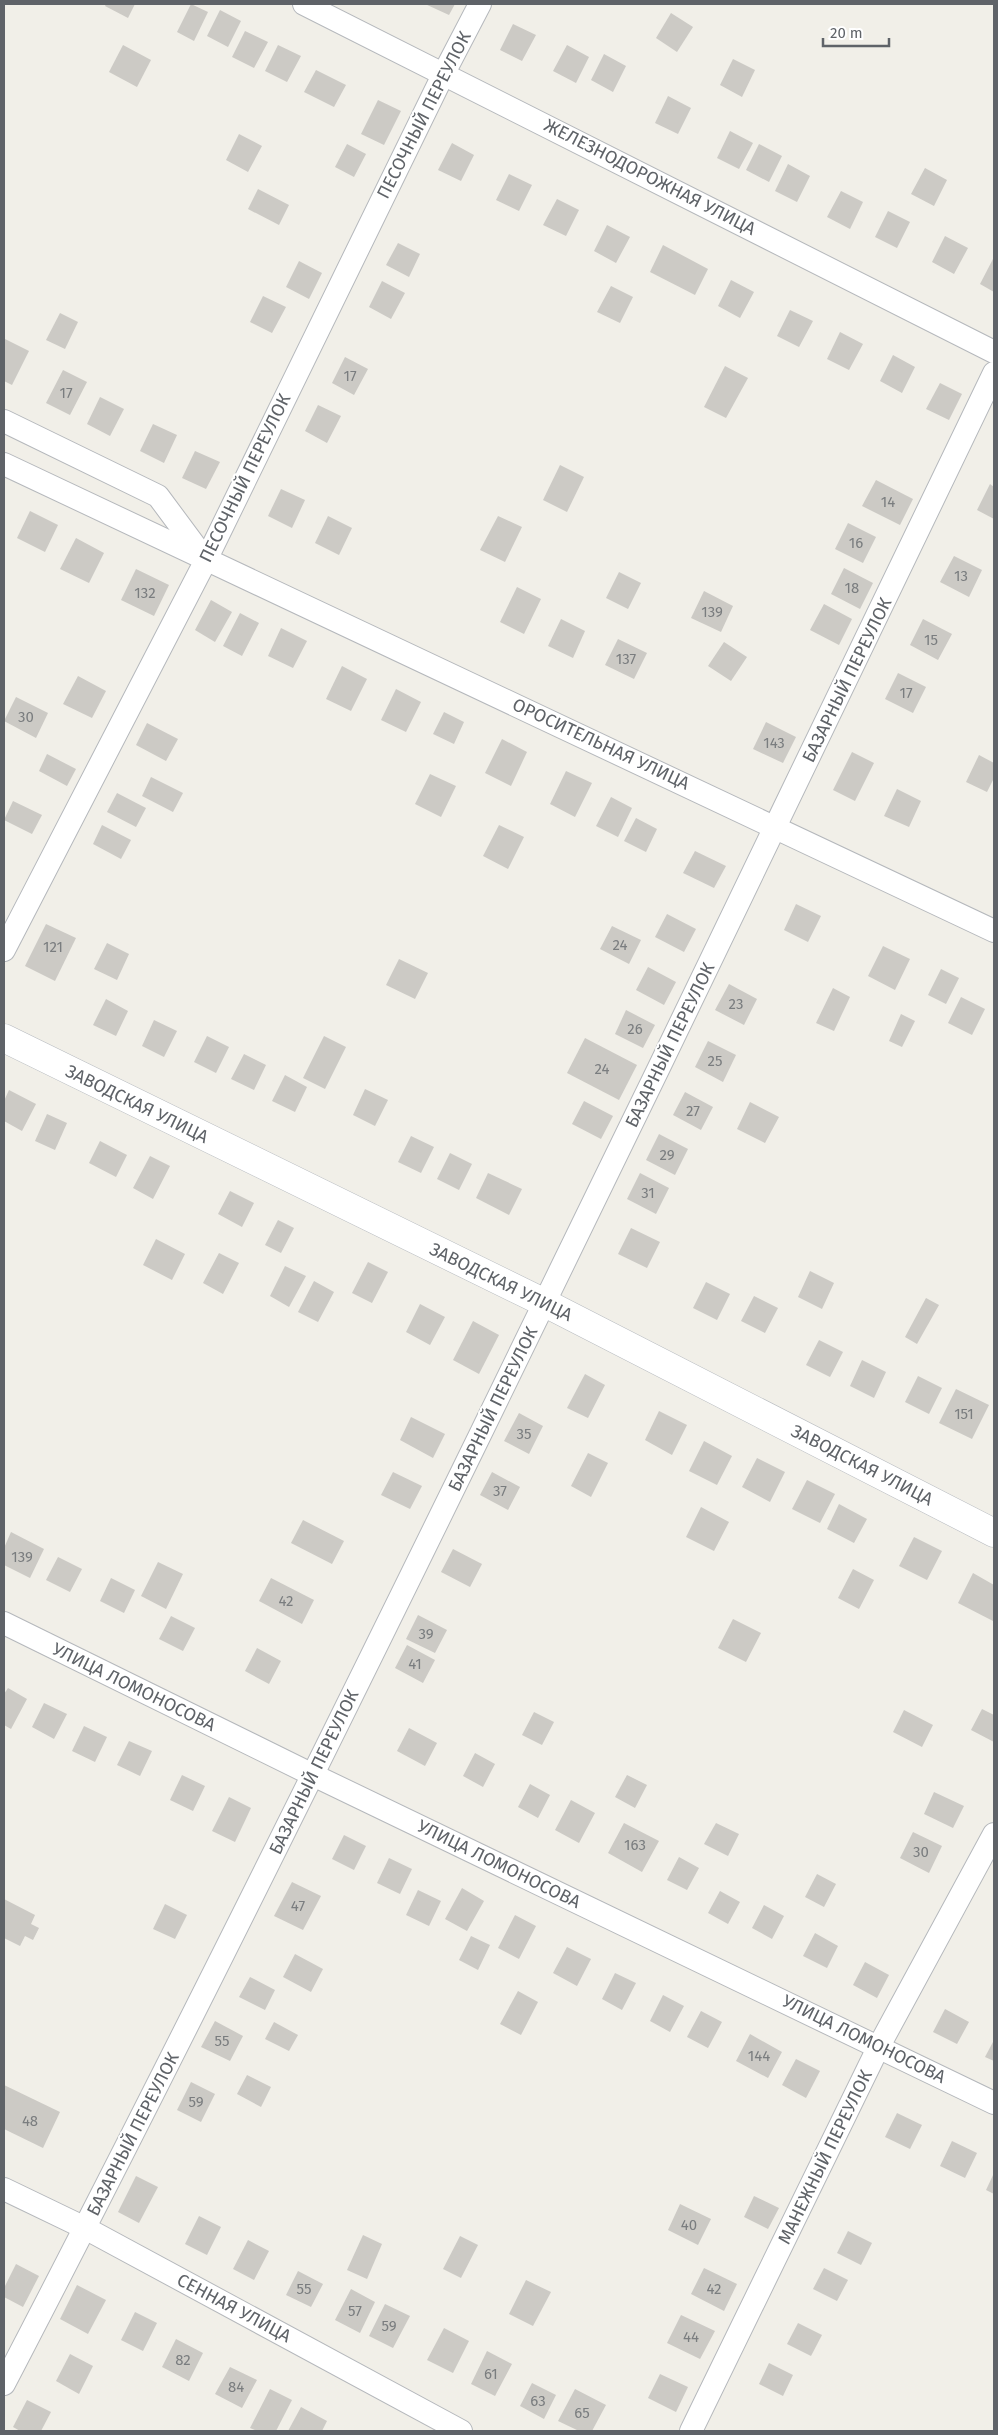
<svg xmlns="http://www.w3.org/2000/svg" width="998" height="2435" font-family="'Fira Sans',sans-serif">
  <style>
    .building { fill: #cccac5 }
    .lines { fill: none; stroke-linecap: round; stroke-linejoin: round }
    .minor-casing { stroke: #b5b8bc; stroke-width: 24 }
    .secondary-casing { stroke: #b6babf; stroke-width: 29 }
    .minor { stroke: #fff; stroke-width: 22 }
    .secondary { stroke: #fff; stroke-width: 28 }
    .labels { text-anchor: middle; stroke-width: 4; stroke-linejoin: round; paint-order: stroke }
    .number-label { font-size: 15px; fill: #7a7d7f }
    .street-label { font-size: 18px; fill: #5f6368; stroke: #fff }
  </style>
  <rect width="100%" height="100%" fill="#f1efe8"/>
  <g class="building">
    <path d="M106,4h29l-7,14 -23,-12z"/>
    <path d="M191,4l17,8 -14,29 -17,-9z"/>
    <path d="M425,4h30l-6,11z"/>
    <path d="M220,10l21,11 -13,26 -21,-11z"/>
    <path d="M671,13l22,14 -16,25 -21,-14z"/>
    <path d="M513,24l23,11 -14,26 -22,-11z"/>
    <path d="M245,31l23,11 -14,26 -22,-11z"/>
    <path d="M123,45l28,15 -14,27 -28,-15z"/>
    <path d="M278,45l23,11 -14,26 -22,-11z"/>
    <path d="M567,45l22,12 -13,26 -23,-12z"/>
    <path d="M604,54l22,12 -13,26 -22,-12z"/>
    <path d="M733,59l22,11 -13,27 -22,-12z"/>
    <path d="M316,70l30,15 -12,22 -30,-15z"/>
    <path d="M668,96l23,12 -13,26 -23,-11z"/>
    <path d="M378,100l23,11 -17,34 -23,-11z"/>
    <path d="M730,131l23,12 -14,26 -22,-11z"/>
    <path d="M239,134l23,12 -14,26 -22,-12z"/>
    <path d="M452,143l22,12 -13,26 -23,-11z"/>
    <path d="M347,144l19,10 -12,23 -19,-10z"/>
    <path d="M759,144l23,12 -13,26 -23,-12z"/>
    <path d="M788,164l22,12 -13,26 -22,-11z"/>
    <path d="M925,168l22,12 -13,26 -23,-12z"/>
    <path d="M509,174l23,11 -13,26 -23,-11z"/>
    <path d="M258,189l31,16 -10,20 -31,-16z"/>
    <path d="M841,191l22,11 -13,27 -23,-12z"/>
    <path d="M557,199l22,11 -13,26 -23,-11z"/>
    <path d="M888,211l22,11 -13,26 -22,-11z"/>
    <path d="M607,225l23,12 -14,26 -22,-12z"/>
    <path d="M945,236l23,12 -14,26 -22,-12z"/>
    <path d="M398,243l22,11 -11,23 -23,-12z"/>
    <path d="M663,245l45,24 -13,26 -45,-23z"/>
    <path d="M994,257v35l-14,-8z"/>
    <path d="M299,261l23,12 -13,26 -23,-12z"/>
    <path d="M731,280l23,12 -14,26 -22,-12z"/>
    <path d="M382,281l23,12 -14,26 -22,-12z"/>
    <path d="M611,286l22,11 -13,26 -23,-11z"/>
    <path d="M263,296l23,11 -14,26 -22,-11z"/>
    <path d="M790,310l23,11 -14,26 -22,-11z"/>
    <path d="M60,313l18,9 -13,27 -19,-9z"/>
    <path d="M840,332l23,12 -14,26 -22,-11z"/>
    <path d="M5,339l24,12 -17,34 -8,-4z"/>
    <path d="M893,355l22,12 -13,26 -22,-12z"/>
    <path d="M345,357l23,12 -14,26 -22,-12z"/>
    <path d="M725,366l23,12 -22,40 -22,-11z"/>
    <path d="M63,370l24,12 -17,33 -24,-12z"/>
    <path d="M940,383l22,11 -13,26 -23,-11z"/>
    <path d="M100,397l24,12 -14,27 -23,-12z"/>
    <path d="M318,405l23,11 -14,27 -22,-12z"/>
    <path d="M153,424l24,11 -13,28 -24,-12z"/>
    <path d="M195,451l25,11 -14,27 -24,-11z"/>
    <path d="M560,465l24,12 -17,35 -24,-12z"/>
    <path d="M876,480l37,19 -13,26 -38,-19z"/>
    <path d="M990,484l4,3v32l-17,-9z"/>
    <path d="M281,489l24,11 -13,28 -24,-12z"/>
    <path d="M30,511l28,14 -13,27 -28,-14z"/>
    <path d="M328,516l24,12 -13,27 -24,-12z"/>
    <path d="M498,516l24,11 -17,35 -25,-12z"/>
    <path d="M848,523l28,14 -13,26 -28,-14z"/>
    <path d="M76,538l28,15 -15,30 -29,-14z"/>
    <path d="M954,556l28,14 -13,27 -29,-15z"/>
    <path d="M844,568l29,15 -13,26 -29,-15z"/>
    <path d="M136,569l33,16 -15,31 -33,-16z"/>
    <path d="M619,572l22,11 -13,26 -22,-11z"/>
    <path d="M517,587l24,12 -17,35 -24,-12z"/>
    <path d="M704,591l29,15 -12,26 -30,-14z"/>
    <path d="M211,600l21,12 -17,30 -20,-12z"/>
    <path d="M824,604l28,15 -13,26 -29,-15z"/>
    <path d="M240,613l19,10 -17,33 -19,-10z"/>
    <path d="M561,619l24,12 -12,27 -25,-12z"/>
    <path d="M923,619l29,15 -14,26 -28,-15z"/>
    <path d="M281,628l26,13 -14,27 -25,-12z"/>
    <path d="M618,639l29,14 -13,26 -29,-14z"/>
    <path d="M724,642l23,15 -16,24 -23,-15z"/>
    <path d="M342,666l25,13 -16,32 -25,-12z"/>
    <path d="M898,673l28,14 -13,26 -28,-14z"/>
    <path d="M78,676l28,15 -14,27 -29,-14z"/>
    <path d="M396,689l25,13 -15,30 -25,-12z"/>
    <path d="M16,697l32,16 -12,25 -32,-17z"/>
    <path d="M444,712l20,10 -10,22 -21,-10z"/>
    <path d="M766,722l30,15 -13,26 -30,-14z"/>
    <path d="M147,723l31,16 -12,22 -30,-16z"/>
    <path d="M502,739l25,13 -16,34 -26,-13z"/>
    <path d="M852,752l22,11 -19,38 -22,-11z"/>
    <path d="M47,754l29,15 -9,17 -28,-15z"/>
    <path d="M979,755l15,8v15l-7,14 -21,-10z"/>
    <path d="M566,771l26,12 -17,34 -25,-13z"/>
    <path d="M430,774l26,12 -15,31 -26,-13z"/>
    <path d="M151,777l32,16 -10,19 -31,-16z"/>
    <path d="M897,789l24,12 -12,26 -25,-11z"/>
    <path d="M117,793l29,15 -10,19 -29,-15z"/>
    <path d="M611,797l21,11 -14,29 -22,-11z"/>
    <path d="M13,801l29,14 -10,19 -28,-14z"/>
    <path d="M636,818l21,11 -11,23 -22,-11z"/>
    <path d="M102,825l29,15 -10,19 -28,-15z"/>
    <path d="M499,825l25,12 -16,32 -25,-13z"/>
    <path d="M695,851l31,15 -12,22 -31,-15z"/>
    <path d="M796,904l25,12 -13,26 -24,-12z"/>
    <path d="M667,914l29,15 -12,23 -29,-15z"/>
    <path d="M46,924l30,14 -21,43 -30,-15z"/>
    <path d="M612,926l29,14 -12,24 -29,-15z"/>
    <path d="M107,943l22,11 -12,26 -23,-11z"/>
    <path d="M883,946l27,13 -15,31 -27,-14z"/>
    <path d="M399,959l29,14 -13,26 -29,-14z"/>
    <path d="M648,967l28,15 -12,23 -28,-15z"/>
    <path d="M941,969l18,9 -13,26 -18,-9z"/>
    <path d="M729,984l28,15 -13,26 -29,-15z"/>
    <path d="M833,988l17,9 -16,34 -18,-8z"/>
    <path d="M961,997l24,12 -13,26 -24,-12z"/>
    <path d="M106,999l22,12 -12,25 -23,-11z"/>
    <path d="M626,1010l29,15 -12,23 -28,-14z"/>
    <path d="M901,1014l14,7 -13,26 -13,-6z"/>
    <path d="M154,1020l23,11 -13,26 -22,-11z"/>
    <path d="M207,1036l22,11 -13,26 -22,-11z"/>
    <path d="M324,1036l22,11 -21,42 -22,-11z"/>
    <path d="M585,1038l52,27 -18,35 -52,-27z"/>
    <path d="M708,1041l28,14 -13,27 -28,-15z"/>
    <path d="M244,1054l22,11 -12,25 -23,-11z"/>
    <path d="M285,1075l22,12 -12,25 -23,-11z"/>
    <path d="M365,1089l23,11 -13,26 -22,-11z"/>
    <path d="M9,1090l27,14 -14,27 -18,-10v-20z"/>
    <path d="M685,1092l28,15 -12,23 -28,-15z"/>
    <path d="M584,1101l29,15 -12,23 -29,-15z"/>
    <path d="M750,1102l29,15 -14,26 -28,-14z"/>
    <path d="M47,1114l20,9 -12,27 -20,-9z"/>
    <path d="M659,1134l29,15 -13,26 -29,-15z"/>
    <path d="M411,1136l23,11 -13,26 -23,-11z"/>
    <path d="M100,1141l27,14 -11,22 -27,-14z"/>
    <path d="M450,1153l22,11 -13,26 -22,-11z"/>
    <path d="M150,1156l20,10 -17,33 -20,-11z"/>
    <path d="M488,1173l34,16 -13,26 -33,-17z"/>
    <path d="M640,1173l29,15 -13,26 -29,-15z"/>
    <path d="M230,1191l24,12 -12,24 -24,-13z"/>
    <path d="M278,1220l16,8 -13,25 -16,-8z"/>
    <path d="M631,1228l29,14 -13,26 -29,-14z"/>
    <path d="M156,1239l29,15 -13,26 -29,-15z"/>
    <path d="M219,1253l20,10 -16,31 -20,-11z"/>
    <path d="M368,1262l20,10 -16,31 -20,-10z"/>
    <path d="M285,1266l21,10 -17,31 -19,-11z"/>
    <path d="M810,1271l24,12 -12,26 -24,-12z"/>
    <path d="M314,1281l20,11 -16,30 -20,-10z"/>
    <path d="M706,1282l24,12 -13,26 -24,-12z"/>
    <path d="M754,1296l24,12 -13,25 -24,-12z"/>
    <path d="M926,1298l13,7 -22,39 -12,-7z"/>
    <path d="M420,1304l25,13 -15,28 -24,-13z"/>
    <path d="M473,1321l26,14 -20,39 -26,-14z"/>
    <path d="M819,1340l24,12 -13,25 -24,-12z"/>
    <path d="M862,1360l24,12 -12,26 -24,-12z"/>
    <path d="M585,1374l20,11 -17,33 -21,-10z"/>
    <path d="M918,1376l24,12 -13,26 -24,-12z"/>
    <path d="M956,1389l33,16 -17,34 -33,-16z"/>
    <path d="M659,1411l28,14 -15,30 -27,-15z"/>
    <path d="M519,1413l24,13 -14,28 -25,-13z"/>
    <path d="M411,1417l34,17 -12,24 -33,-18z"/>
    <path d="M704,1441l28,15 -15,29 -28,-14z"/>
    <path d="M588,1453l20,10 -17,34 -20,-11z"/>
    <path d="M757,1458l28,14 -15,30 -28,-15z"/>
    <path d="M393,1472l29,14 -12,23 -29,-14z"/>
    <path d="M492,1472l28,15 -12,23 -28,-15z"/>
    <path d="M807,1480l28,14 -15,29 -28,-14z"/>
    <path d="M839,1504l28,15 -13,24 -27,-14z"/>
    <path d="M701,1507l28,15 -15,29 -28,-14z"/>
    <path d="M303,1520l41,21 -12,23 -41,-21z"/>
    <path d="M11,1532l33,17 -14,29 -26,-13v-17z"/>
    <path d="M914,1537l28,14 -15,29 -28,-14z"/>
    <path d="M453,1549l29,15 -12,23 -29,-15z"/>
    <path d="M58,1557l24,12 -12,23 -24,-12z"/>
    <path d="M158,1562l25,12 -17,35 -25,-13z"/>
    <path d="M853,1569l21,11 -15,29 -21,-11z"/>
    <path d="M973,1573l21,12 -1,36 -35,-18z"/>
    <path d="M111,1578l24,12 -11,23 -24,-12z"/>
    <path d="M271,1578l43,22 -12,24 -43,-23z"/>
    <path d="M418,1615l29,15 -12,23 -29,-14z"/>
    <path d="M171,1616l24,12 -12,23 -24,-12z"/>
    <path d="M733,1619l28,14 -15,29 -28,-14z"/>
    <path d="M407,1645l28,15 -12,23 -28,-15z"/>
    <path d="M257,1648l24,13 -12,23 -24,-13z"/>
    <path d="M8,1688l19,11 -16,30 -7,-4v-31z"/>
    <path d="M44,1703l23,11 -13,25 -22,-12z"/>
    <path d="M982,1709l12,6v27l-23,-12z"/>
    <path d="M904,1710l29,15 -11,22 -29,-15z"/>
    <path d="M534,1712l20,10 -12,23 -20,-10z"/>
    <path d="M84,1726l23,11 -12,25 -23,-11z"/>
    <path d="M409,1728l28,15 -12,23 -28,-15z"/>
    <path d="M129,1741l23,10 -12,25 -23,-11z"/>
    <path d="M475,1753l20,11 -12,23 -20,-11z"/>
    <path d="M182,1775l23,11 -12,25 -23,-11z"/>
    <path d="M627,1775l20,10 -12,23 -20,-11z"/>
    <path d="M530,1784l20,11 -12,23 -20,-11z"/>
    <path d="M934,1792l30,14 -11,22 -29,-14z"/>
    <path d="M229,1797l22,11 -16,34 -23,-11z"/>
    <path d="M571,1800l24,13 -16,30 -24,-13z"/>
    <path d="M624,1823l35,18 -17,31 -34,-19z"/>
    <path d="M716,1823l23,11 -11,22 -24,-12z"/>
    <path d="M913,1832l29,14 -13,27 -29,-15z"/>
    <path d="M344,1835l22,11 -12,24 -22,-11z"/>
    <path d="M679,1857l20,11 -12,22 -20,-10z"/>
    <path d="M389,1858l23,11 -12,25 -23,-11z"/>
    <path d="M817,1874l19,10 -12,23 -19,-10z"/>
    <path d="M292,1882l29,14 -18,34 -29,-14z"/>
    <path d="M462,1888l22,13 -17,30 -22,-12z"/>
    <path d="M418,1890l23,11 -12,25 -23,-11z"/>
    <path d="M720,1891l20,11 -12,22 -20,-11z"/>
    <path d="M4,1899l31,16 -4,9 8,4 -6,12 -8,-4 -5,10 -16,-8z"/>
    <path d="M165,1904l22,11 -12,24 -22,-10z"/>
    <path d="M764,1905l20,11 -12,23 -20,-11z"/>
    <path d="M515,1915l21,11 -17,33 -21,-11z"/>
    <path d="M815,1933l23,13 -11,22 -24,-12z"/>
    <path d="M471,1936l19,9 -12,25 -19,-10z"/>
    <path d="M567,1947l24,12 -14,27 -24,-13z"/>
    <path d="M295,1954l28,15 -12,23 -28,-15z"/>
    <path d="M865,1962l24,13 -12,23 -24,-13z"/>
    <path d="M615,1973l21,10 -14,27 -20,-11z"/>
    <path d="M250,1977l25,13 -10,20 -26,-13z"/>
    <path d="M518,1991l20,11 -17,33 -21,-11z"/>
    <path d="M663,1995l21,11 -14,26 -20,-11z"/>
    <path d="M945,2009l24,13 -12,22 -24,-12z"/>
    <path d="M701,2011l21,11 -14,26 -21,-11z"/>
    <path d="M215,2021l28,15 -13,25 -29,-14z"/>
    <path d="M274,2022l24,13 -9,16 -24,-12z"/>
    <path d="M750,2034l32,18 -14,26 -32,-17z"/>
    <path d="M994,2040v21l-9,-4z"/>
    <path d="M796,2059l24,12 -14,27 -24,-13z"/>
    <path d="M247,2075l24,12 -10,20 -24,-13z"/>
    <path d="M191,2082l24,12 -14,28 -24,-12z"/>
    <path d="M4,2085l56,27 -17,36 -39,-19z"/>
    <path d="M897,2113l25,12 -12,24 -25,-12z"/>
    <path d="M952,2141l25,12 -12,25 -25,-12z"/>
    <path d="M994,2173v21l-8,-4z"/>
    <path d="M136,2176l22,11 -19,36 -21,-11z"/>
    <path d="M754,2196l25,12 -11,21 -24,-12z"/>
    <path d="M680,2204l31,15 -13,26 -30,-15z"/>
    <path d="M199,2216l22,11 -14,28 -22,-11z"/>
    <path d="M848,2231l24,12 -11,22 -24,-12z"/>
    <path d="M363,2235l19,9 -15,35 -20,-9z"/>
    <path d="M460,2236l18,9 -17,33 -18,-9z"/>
    <path d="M248,2240l21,11 -15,29 -21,-11z"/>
    <path d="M16,2264l23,12 -16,31 -19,-10v-9z"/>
    <path d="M704,2268l33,16 -13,27 -33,-17z"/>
    <path d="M824,2268l24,12 -11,21 -24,-12z"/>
    <path d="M298,2271l25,13 -12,23 -25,-12z"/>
    <path d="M526,2280l25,12 -18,34 -24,-12z"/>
    <path d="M77,2285l29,15 -18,34 -28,-15z"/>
    <path d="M351,2289l24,13 -15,31 -25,-13z"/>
    <path d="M385,2304l25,12 -17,32 -24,-12z"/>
    <path d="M135,2312l22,11 -14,28 -22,-11z"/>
    <path d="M681,2315l34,16 -15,28 -33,-16z"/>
    <path d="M798,2323l24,12 -11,21 -24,-12z"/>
    <path d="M444,2328l25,13 -16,32 -26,-13z"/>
    <path d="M176,2339l27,14 -14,28 -27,-14z"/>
    <path d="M487,2351l25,13 -17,32 -24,-12z"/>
    <path d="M70,2354l23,12 -14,28 -23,-13z"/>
    <path d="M769,2363l24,12 -10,21 -24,-12z"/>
    <path d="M230,2367l27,13 -15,28 -27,-14z"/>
    <path d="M660,2374l28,13 -12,25 -28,-14z"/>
    <path d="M532,2383l24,12 -12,24 -24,-13z"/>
    <path d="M270,2389l22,11 -16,31h-19l-7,-3z"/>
    <path d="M575,2389l31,16 -14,26h-13l-21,-10z"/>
    <path d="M27,2400l24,12 -10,19h-21l-7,-4z"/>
    <path d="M301,2407l26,14 -5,10h-34z"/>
  </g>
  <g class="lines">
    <defs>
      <g id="minor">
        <path d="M304,4l690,348"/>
        <path d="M4,421l154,75 46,62"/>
        <path d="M4,464l990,467"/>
        <path d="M4,950l202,-390 238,-487 36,-69"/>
        <path d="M4,1623l309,152 681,328"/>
        <path d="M4,2189l81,39 376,203"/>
        <path d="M4,2384c163,-313 320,-630 475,-947 173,-354 345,-709 515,-1064"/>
        <path d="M691,2431l188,-385 115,-212"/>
      </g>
      <path id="secondary" d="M4,1038l541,265 449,230"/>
    </defs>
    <use href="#minor" class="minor-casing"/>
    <use href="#secondary" class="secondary-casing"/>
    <use href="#minor" class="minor"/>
    <use href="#secondary" class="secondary"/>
  </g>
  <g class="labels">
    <g class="number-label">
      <text x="350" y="381">17</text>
      <text x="66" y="398">17</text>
      <text x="888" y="507">14</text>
      <text x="856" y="548">16</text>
      <text x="961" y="581">13</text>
      <text x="852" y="593">18</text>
      <text x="145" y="598">132</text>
      <text x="712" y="617">139</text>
      <text x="931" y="645">15</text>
      <text x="626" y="664">137</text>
      <text x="906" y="698">17</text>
      <text x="26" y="722">30</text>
      <text x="774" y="748">143</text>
      <text x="620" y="950">24</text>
      <text x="53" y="952">121</text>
      <text x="736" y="1009">23</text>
      <text x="635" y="1034">26</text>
      <text x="715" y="1066">25</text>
      <text x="602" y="1074">24</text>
      <text x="693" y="1116">27</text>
      <text x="667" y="1160">29</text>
      <text x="648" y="1198">31</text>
      <text x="964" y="1419">151</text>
      <text x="524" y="1439">35</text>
      <text x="500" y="1496">37</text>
      <text x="22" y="1562">139</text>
      <text x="286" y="1606">42</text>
      <text x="426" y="1639">39</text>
      <text x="415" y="1669">41</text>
      <text x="635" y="1850">163</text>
      <text x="921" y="1857">30</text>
      <text x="298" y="1911">47</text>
      <text x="222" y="2046">55</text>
      <text x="759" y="2061">144</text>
      <text x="196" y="2107">59</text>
      <text x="30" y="2126">48</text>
      <text x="689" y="2230">40</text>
      <text x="304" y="2294">55</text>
      <text x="714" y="2294">42</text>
      <text x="355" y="2316">57</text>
      <text x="389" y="2331">59</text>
      <text x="691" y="2342">44</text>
      <text x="183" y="2365">82</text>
      <text x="491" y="2379">61</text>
      <text x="236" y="2392">84</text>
      <text x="538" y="2406">63</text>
      <text x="582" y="2418">65</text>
    </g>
    <g class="street-label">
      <text transform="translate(424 115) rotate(-63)" y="6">ПЕСОЧНЫЙ ПЕРЕУЛОК</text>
      <text transform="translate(650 177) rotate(27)" y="6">ЖЕЛЕЗНОДОРОЖНАЯ УЛИЦА</text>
      <text transform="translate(245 478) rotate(-64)" y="6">ПЕСОЧНЫЙ ПЕРЕУЛОК</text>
      <text transform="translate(847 680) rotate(-64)" y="6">БАЗАРНЫЙ ПЕРЕУЛОК</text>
      <text transform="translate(601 744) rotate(25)" y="6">ОРОСИТЕЛЬНАЯ УЛИЦА</text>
      <text transform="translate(670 1045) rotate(-64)" y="6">БАЗАРНЫЙ ПЕРЕУЛОК</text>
      <text transform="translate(137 1104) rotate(26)" y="6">ЗАВОДСКАЯ УЛИЦА</text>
      <text transform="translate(501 1282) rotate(26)" y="6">ЗАВОДСКАЯ УЛИЦА</text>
      <text transform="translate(493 1409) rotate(-64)" y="6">БАЗАРНЫЙ ПЕРЕУЛОК</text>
      <text transform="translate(862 1465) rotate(27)" y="6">ЗАВОДСКАЯ УЛИЦА</text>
      <text transform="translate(134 1687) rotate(26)" y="6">УЛИЦА ЛОМОНОСОВА</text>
      <text transform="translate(314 1772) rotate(-64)" y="6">БАЗАРНЫЙ ПЕРЕУЛОК</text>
      <text transform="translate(499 1864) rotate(26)" y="6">УЛИЦА ЛОМОНОСОВА</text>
      <text transform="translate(864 2039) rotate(26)" y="6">УЛИЦА ЛОМОНОСОВА</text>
      <text transform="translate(133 2134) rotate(-63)" y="6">БАЗАРНЫЙ ПЕРЕУЛОК</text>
      <text transform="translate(825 2157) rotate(-64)" y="6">МАНЕЖНЫЙ ПЕРЕУЛОК</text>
      <text transform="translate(234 2308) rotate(28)" y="6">СЕННАЯ УЛИЦА</text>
    </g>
  </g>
  <rect width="998" height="2435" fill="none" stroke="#5f6368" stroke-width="10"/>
  <path d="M823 38v8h66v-8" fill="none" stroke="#5f6368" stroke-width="2.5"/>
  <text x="830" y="38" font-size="15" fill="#5f6368" stroke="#ffffff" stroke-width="4" paint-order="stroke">20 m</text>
</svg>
